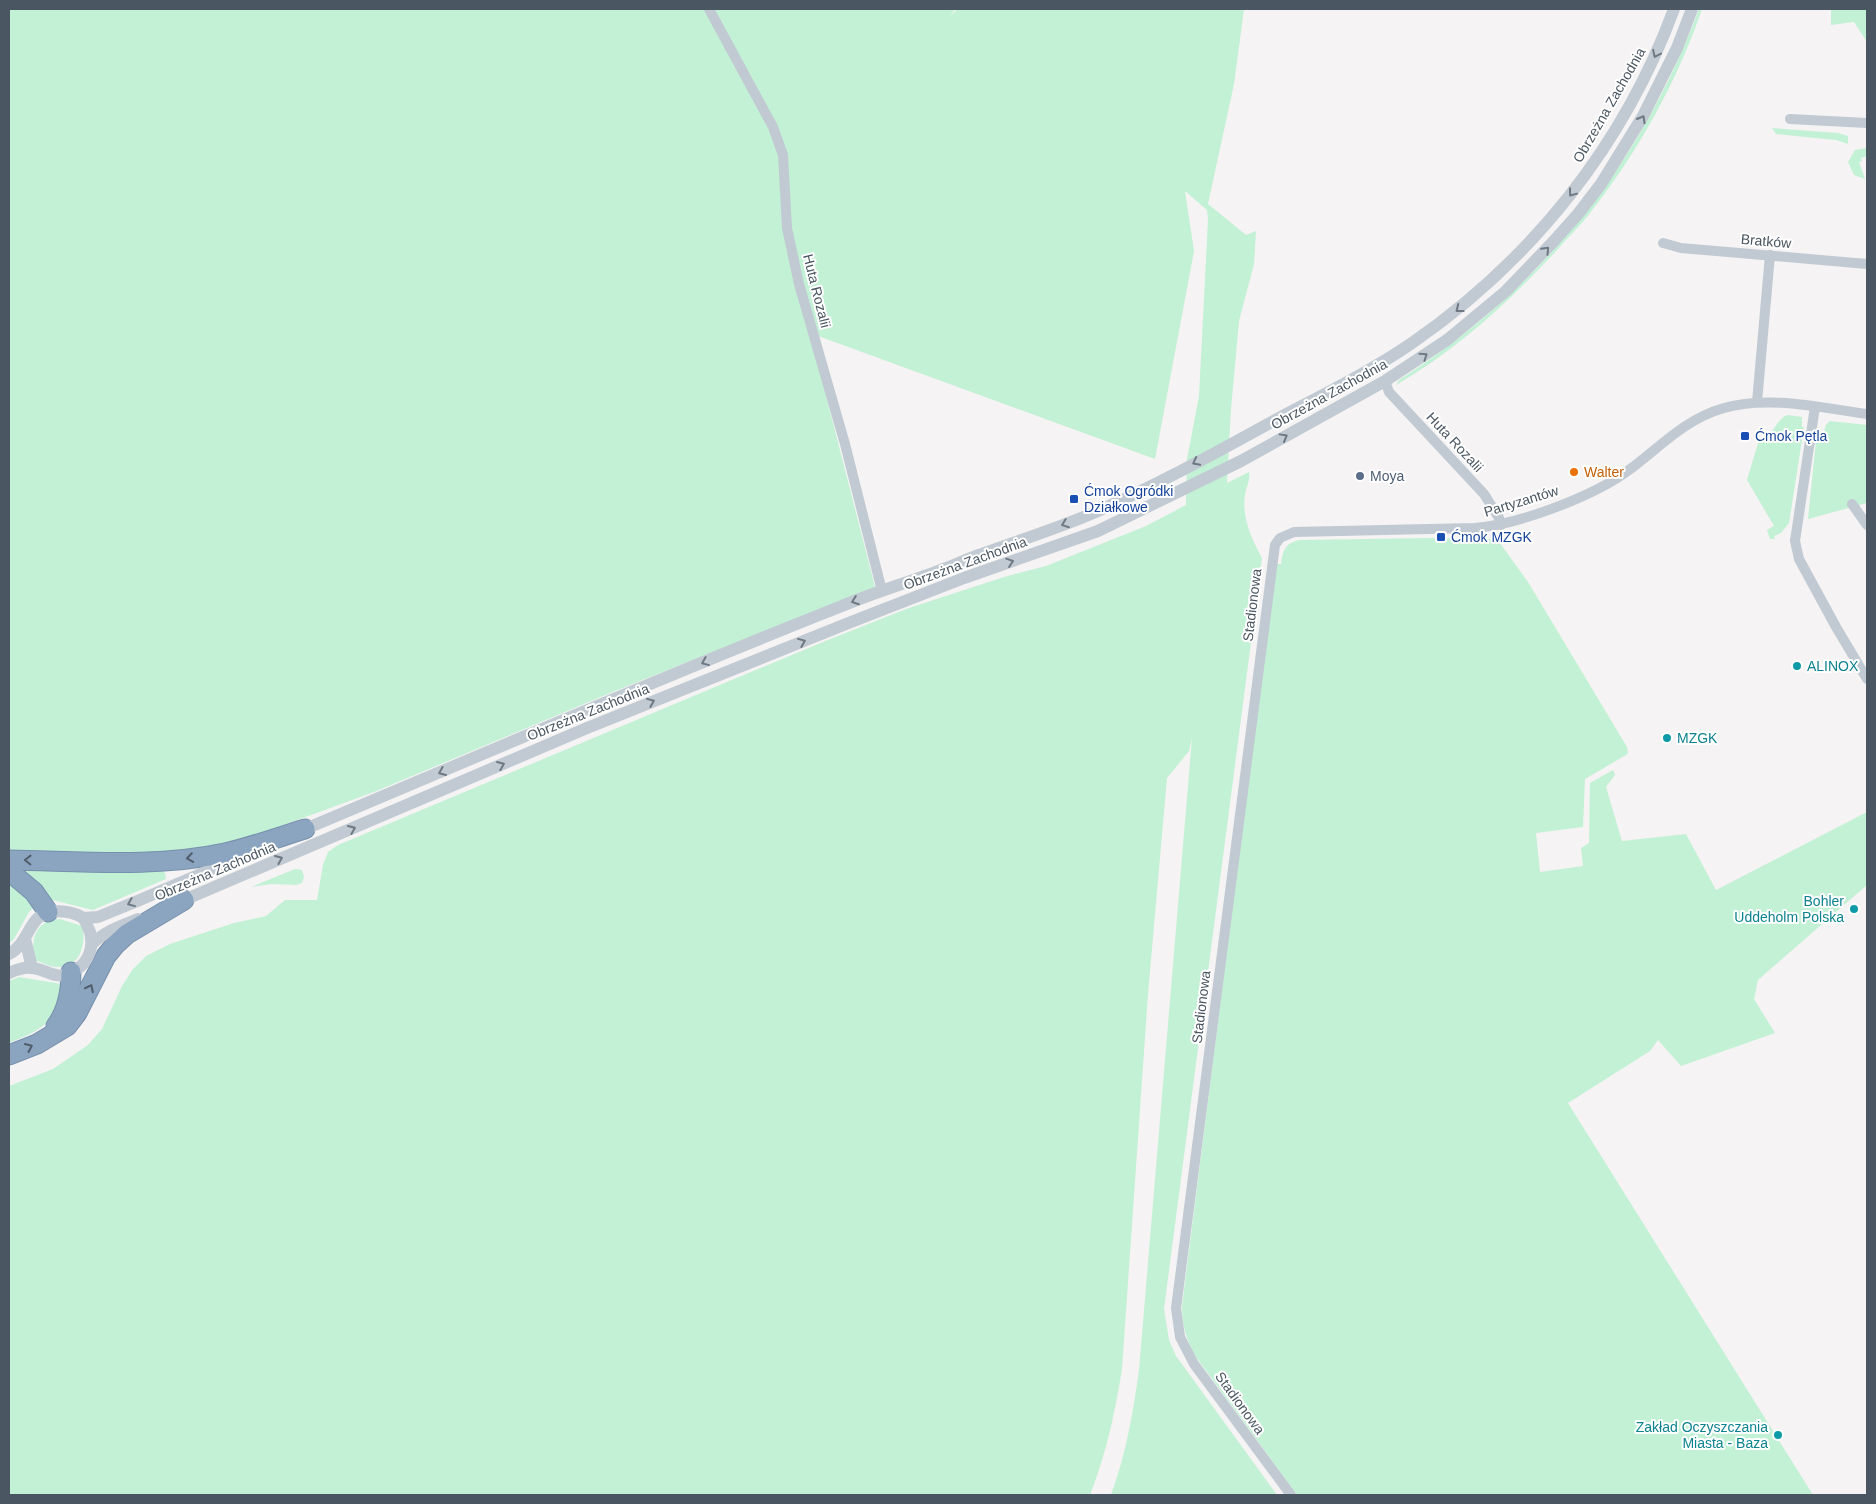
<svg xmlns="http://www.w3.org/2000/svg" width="1876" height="1504" font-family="Helvetica,sans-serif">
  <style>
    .green { fill: #c3f1d5 }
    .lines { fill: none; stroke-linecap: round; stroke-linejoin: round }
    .motorway-casing { stroke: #7690ad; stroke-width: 21 }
    .minor { stroke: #c1cad2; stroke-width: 10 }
    .tertiary { stroke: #c1cad2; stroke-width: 12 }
    .motorway { stroke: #8ba5c1; stroke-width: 19 }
    .oneway { stroke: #6e7983 }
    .oneway2 { stroke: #505e6b }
    .transit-dot { fill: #1a4fb4; stroke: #fff; stroke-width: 2 }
    .food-dot { fill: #e8710a; stroke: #fff; stroke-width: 2 }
    .service-dot { fill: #5c6f8a; stroke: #fff; stroke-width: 2 }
    .culture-dot { fill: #0f9aa8; stroke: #fff; stroke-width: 2 }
    .labels { text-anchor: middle; stroke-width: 4; stroke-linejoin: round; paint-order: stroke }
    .street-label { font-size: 14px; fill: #4a5661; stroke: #fff }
    .transit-label { font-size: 14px; fill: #164399; stroke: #fff; text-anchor: start }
    .food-label { font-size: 14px; fill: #c56008; stroke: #fff; text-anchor: start }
    .service-label { font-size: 14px; fill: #4e5e75; stroke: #fff; text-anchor: start }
    .culture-label { font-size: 14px; fill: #0d838f; stroke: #fff; text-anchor: start }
  </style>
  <rect width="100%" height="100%" fill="#f5f3f3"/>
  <g class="green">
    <path d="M9,9h946l-5,8 7,-8h287l-10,75 -26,120 38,31 10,-4 -2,33 -15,57 -8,88 -4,74 22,-11c1,8 -1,11 -3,18 -6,24 5,48 16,68l-98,751 5,31 7,16 101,139h-166c15,-41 22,-82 28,-125l53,-632 -3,13 -22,27 -19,216 -26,375c-7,44 -16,85 -32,126h-1081v-409l44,-17 35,-24 14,-16 20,-43 11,-17 13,-13 24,-12 64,-21 32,-7 19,-16h32l6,-35 5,-13 10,-7 480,-201 88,-35 98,-32 42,-11 100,-40 40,-21 1,-46 12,-63 9,-176 -1,-10 -22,-19 9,60 -39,208 -345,-126 65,254 -260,104 -241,101 -115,42 -74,19 -176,1z"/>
    <path d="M1699,9h3c-25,73 -64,143 -112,204 -10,13 -22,24 -33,37 -48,52 -99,99 -161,135l3,-5c140,-89 242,-215 300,-371z"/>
    <path d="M1831,9h36v33l-13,-20 -23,3z"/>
    <path d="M1772,128l66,5 10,3v8l-12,-4 -60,-6z"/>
    <path d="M1867,148v8l-6,2 1,3 -3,1 6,17 -11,-4 -6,-13 7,-12z"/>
    <path d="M1787,415l15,2v10h2l-15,96 -8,10 -7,3 1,3h-5l-3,-9 7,-4 -27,-46 11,-37c16,-5 15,-21 29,-28z"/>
    <path d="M1830,421l37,4v78l-59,16 9,-88h7l2,-6z"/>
    <path d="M1429,538l68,1 31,43 99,165 1,6 -2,2 -41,24 -2,48 -47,6 4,39 43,-6 -2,-18 8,-5 1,-60 23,-13 2,5 -9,12 16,54 64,-7 30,56 151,-78v73l-109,95 -4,19 21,34 -94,33 -23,-26 -8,11 -82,52 245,392h-516l-101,-138c-10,-18 -14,-31 -14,-51l94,-742h5c2,-14 4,-21 19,-24z"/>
    <path d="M9,862l151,7 5,4 1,6 -73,31 -41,-10z"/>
    <path d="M295,869l7,1 2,7 -2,6 -6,2 -24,-1 -21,3z"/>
    <path d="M9,879l27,26 -7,7 -15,27 -5,4z"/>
    <path d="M60,919l22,7c5,17 -2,43 -25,41 -8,0 -15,-5 -23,-7 -3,-21 1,-40 26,-41z"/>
    <path d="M19,977l43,7c-6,40 -19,45 -53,59v-62z"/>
  </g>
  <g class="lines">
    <defs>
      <g id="motorway">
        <path d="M9,860c71,1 146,8 216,-7 27,-6 54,-16 80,-24"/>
        <path d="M9,871l25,21 14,20"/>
        <path d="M56,1026c12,-16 15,-34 15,-54"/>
        <path d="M9,1055l28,-11 30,-18 10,-13 29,-57 9,-11 12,-11 57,-34"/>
      </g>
    </defs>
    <use href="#motorway" class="motorway-casing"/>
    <g class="minor">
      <path d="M709,9l64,118 10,28 4,73 12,56 46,160 37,147"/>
      <path d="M1790,119l77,4"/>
      <path d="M1663,243l18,5 186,16"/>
      <path d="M1385,381l4,11 95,102 15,24 2,7"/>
      <path d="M1757,402l13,-147"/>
      <path d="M1815,407l-20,134 4,18 37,68 31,52"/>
      <path d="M1852,504l15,21"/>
      <path d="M1291,1495l-97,-131 -14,-27 -4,-29 99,-763 5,-7 14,-6 180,-4c44,-3 120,-32 155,-58 31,-23 56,-51 95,-62 46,-13 97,0 143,6"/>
    </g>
    <g class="tertiary">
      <path d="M298,832c181,-76 361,-154 544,-226 33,-14 68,-24 101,-37 13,-4 25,-11 39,-15 36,-13 73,-25 109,-40 60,-26 119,-58 177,-90 48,-26 99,-50 144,-81 120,-83 212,-198 262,-334"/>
      <path d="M177,903l410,-175 264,-106 113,-44 134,-47 143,-70 144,-80 62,-41 59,-49 47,-49 25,-28 23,-30 42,-68 34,-68 15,-39"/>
      <path d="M83,918l15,-1 37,-15 108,-46"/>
      <path d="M25,939l7,29"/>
      <path d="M92,944c13,-13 29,-18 46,-25"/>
      <path d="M9,954c21,-11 19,-38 41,-42 9,-2 25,0 33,6 3,3 5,10 7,14 4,15 -1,31 -16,39 -20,11 -25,-2 -43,-3 -8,-1 -15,2 -22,5"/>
    </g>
    <use href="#motorway" class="motorway"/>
  </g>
  <defs><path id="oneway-chevron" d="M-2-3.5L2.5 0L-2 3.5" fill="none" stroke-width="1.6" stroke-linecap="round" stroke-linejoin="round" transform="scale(1.25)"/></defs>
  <g class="oneway">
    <use href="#oneway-chevron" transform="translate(1656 54) rotate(115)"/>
    <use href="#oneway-chevron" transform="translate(1642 119) rotate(-60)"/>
    <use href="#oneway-chevron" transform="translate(1572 193) rotate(127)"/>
    <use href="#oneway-chevron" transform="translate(1546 250) rotate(-47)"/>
    <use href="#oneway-chevron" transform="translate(1459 309) rotate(142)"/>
    <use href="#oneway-chevron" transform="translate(1424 356) rotate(-35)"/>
    <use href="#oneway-chevron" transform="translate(1284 437) rotate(-29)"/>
    <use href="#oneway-chevron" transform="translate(1196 462) rotate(153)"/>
    <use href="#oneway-chevron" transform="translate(1065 524) rotate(159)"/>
    <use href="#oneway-chevron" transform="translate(1010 562) rotate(-19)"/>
    <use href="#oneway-chevron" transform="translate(855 601) rotate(160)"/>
    <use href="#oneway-chevron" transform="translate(802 642) rotate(-22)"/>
    <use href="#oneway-chevron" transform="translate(705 662) rotate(158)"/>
    <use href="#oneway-chevron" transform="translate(651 702) rotate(-22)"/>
    <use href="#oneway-chevron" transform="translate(501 765) rotate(-23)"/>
    <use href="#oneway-chevron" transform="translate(442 772) rotate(157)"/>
    <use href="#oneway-chevron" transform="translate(352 829) rotate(-23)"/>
    <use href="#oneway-chevron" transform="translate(279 859) rotate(-23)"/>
    <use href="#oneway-chevron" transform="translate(131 903) rotate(158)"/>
  </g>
  <g class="oneway2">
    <use href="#oneway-chevron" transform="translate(190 858) rotate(172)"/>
    <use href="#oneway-chevron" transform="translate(28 860) rotate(-179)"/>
    <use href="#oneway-chevron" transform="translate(90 988) rotate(-63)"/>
    <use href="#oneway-chevron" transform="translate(29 1047) rotate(-24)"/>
  </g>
  <g class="transit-dot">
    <rect x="1740" y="431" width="10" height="10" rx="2.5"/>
    <rect x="1069" y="494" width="10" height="10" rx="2.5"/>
    <rect x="1436" y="532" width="10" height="10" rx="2.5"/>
  </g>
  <circle class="food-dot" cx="1574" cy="472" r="5"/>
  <circle class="service-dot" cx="1360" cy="476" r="5"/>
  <g class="culture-dot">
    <circle cx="1797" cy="666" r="5"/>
    <circle cx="1667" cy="738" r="5"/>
    <circle cx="1854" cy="909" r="5"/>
    <circle cx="1778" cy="1435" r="5"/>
  </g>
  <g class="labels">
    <g class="street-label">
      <text transform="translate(1609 105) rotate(-60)" y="5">Obrzeżna Zachodnia</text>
      <text transform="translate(1766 241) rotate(5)" y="5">Bratków</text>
      <text transform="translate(817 291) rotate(76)" y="5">Huta Rozalii</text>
      <text transform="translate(1329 394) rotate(-29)" y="5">Obrzeżna Zachodnia</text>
      <text transform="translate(1455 442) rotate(47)" y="5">Huta Rozalii</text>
      <text transform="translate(1521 501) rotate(-17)" y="5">Partyzantów</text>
      <text transform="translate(965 563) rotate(-20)" y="5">Obrzeżna Zachodnia</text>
      <text transform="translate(1252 605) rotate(-83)" y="5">Stadionowa</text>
      <text transform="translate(588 712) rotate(-22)" y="5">Obrzeżna Zachodnia</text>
      <text transform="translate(215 871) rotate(-23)" y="5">Obrzeżna Zachodnia</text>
      <text transform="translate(1201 1007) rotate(-83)" y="5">Stadionowa</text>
      <text transform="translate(1240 1403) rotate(54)" y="5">Stadionowa</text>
    </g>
    <g class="transit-label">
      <text x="1755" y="441">Ćmok Pętla</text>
      <text x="1084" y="496">Ćmok Ogródki<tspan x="1084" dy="16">Działkowe</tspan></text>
      <text x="1451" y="542">Ćmok MZGK</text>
    </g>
    <g class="food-label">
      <text x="1584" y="477">Walter</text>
    </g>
    <g class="service-label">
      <text x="1370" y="481">Moya</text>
    </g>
    <g class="culture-label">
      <text x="1807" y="671">ALINOX</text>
      <text x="1677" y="743">MZGK</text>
      <text x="1844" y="906" text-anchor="end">Bohler<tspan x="1844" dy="16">Uddeholm Polska</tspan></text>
      <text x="1768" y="1432" text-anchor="end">Zakład Oczyszczania<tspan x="1768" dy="16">Miasta - Baza</tspan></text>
    </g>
  </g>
  <rect width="1876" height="1504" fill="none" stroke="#4a5661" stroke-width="20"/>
</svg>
